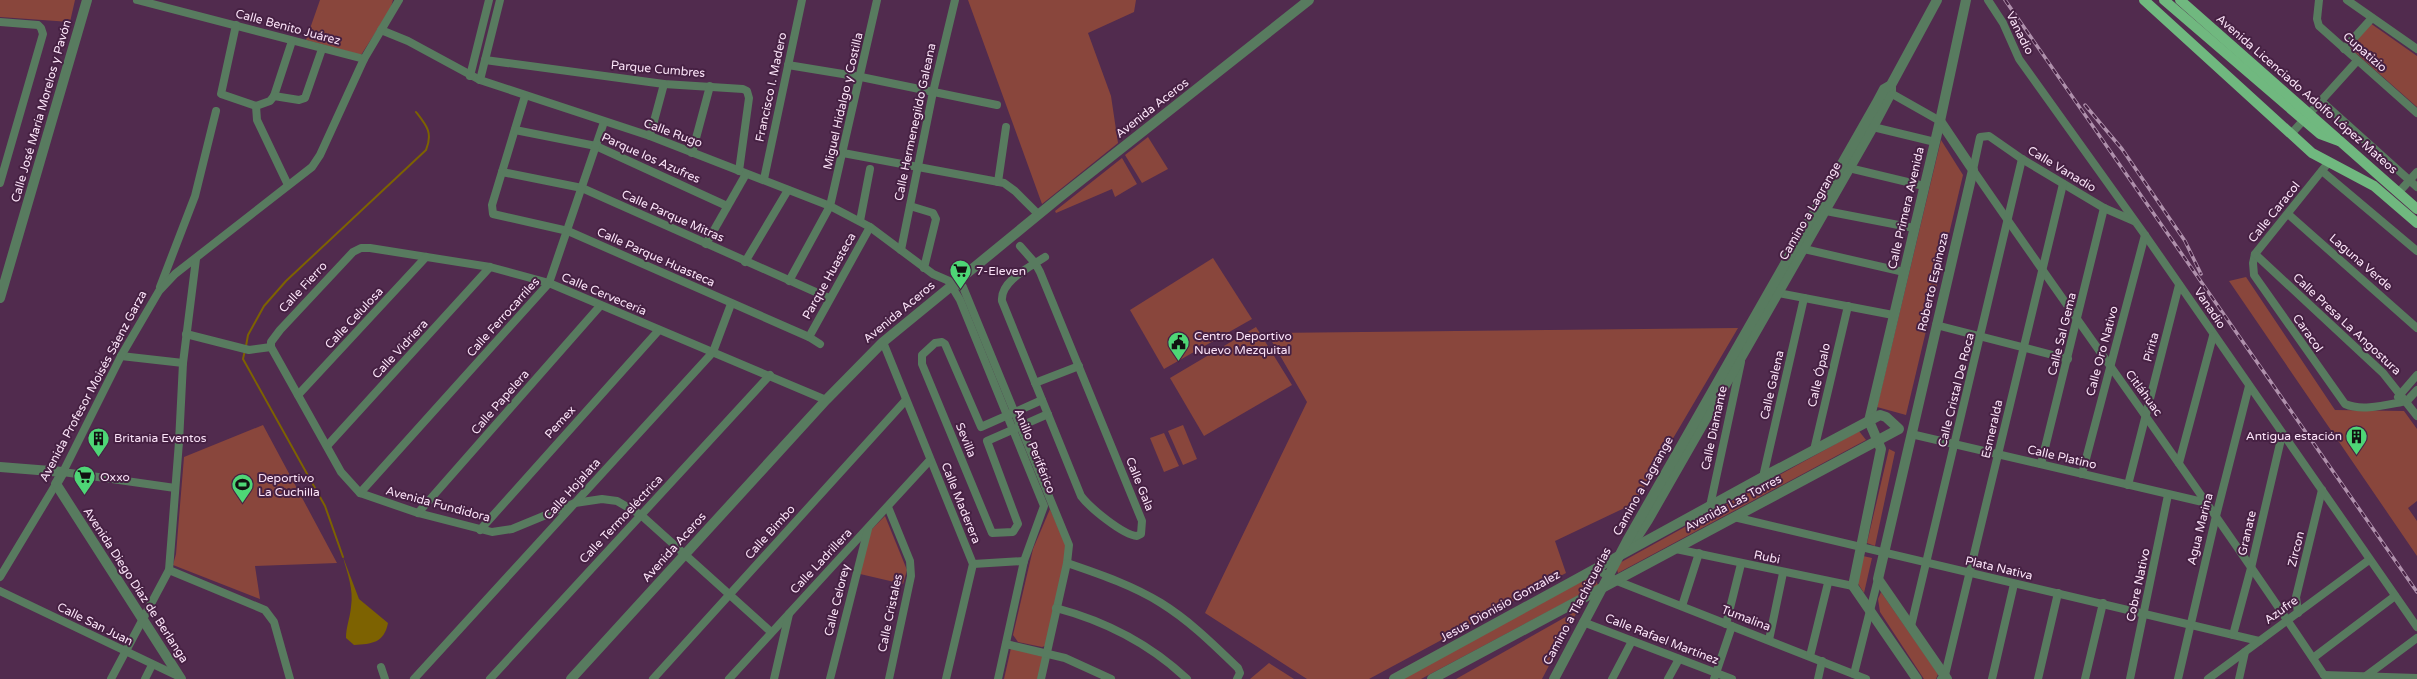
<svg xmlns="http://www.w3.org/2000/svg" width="2417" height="679" font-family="'Varela Round',sans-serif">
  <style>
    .green { fill: #89463c }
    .water { fill: #7d6201 }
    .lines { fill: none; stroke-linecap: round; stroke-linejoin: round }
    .stream { stroke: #7d6201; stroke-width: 2 }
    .minor { stroke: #587b5f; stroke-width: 8 }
    .tertiary { stroke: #587b5f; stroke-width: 10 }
    .primary { stroke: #70b87f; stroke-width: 10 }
    .rail-casing { stroke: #af90ac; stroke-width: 3.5 }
    .rail { stroke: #462143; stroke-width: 2; stroke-dasharray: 6; stroke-linecap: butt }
    .labels { text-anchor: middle; stroke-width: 4; stroke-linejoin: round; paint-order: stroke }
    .street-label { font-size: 12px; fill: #fbe3f8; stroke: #462143 }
    .poi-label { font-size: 12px; fill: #fbe3f8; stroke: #462143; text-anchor: start }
  </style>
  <rect width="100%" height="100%" fill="#512b4e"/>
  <g class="green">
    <path d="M0,0h75l-5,22 -70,-5z"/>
    <path d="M320,0h73l-3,10 -29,45 -55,-15z"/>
    <path d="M968,0h168l-2,12 -46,21 23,63 7,47 -76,61z"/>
    <path d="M2370,23l47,33v51l-68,-60z"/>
    <path d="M1148,137l20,32 -26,14 -17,-28z"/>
    <path d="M1941,140l22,35 -57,240 -29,-8z"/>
    <path d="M1122,158l15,26 -22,13 -3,-8 -56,24 -1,-2z"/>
    <path d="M1213,258l39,61 -88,50 -34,-59z"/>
    <path d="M2246,277l89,133 69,1 13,18v72l-9,7 9,13v35l-188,-275z"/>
    <path d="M1256,327l36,58 -88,51 -34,-58z"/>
    <path d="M1738,328l-103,175 -80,38 11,32 -197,106h-62l-102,-66 102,-211 -40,-69z"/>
    <path d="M263,425l74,138 -82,3 5,33 -87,-34 3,-11 8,-97z"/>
    <path d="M1183,425l14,34 -14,6 -15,-34z"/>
    <path d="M1859,431l7,9 -248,133 -2,-8z"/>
    <path d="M1164,433l15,33 -15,6 -14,-34z"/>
    <path d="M1889,449l6,3 -20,94 -8,-3z"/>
    <path d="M1050,509l18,41 -23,96 -3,1 -24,-5 -5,-7 20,-86z"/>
    <path d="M885,516l22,54 -4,14 -43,-10 10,-43z"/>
    <path d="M1863,556l9,2 -8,35 -7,-11z"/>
    <path d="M1593,574l5,11 -177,94h-21z"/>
    <path d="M1881,592l57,82 -2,5h-12l-44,-67 -2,-13z"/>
    <path d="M1578,610l-36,69h-86z"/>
    <path d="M1011,648l33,8 -5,23h-35z"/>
    <path d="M1269,663l25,16h-44z"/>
  </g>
  <path class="water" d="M343,557l16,42 29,24c-4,20 -16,21 -34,22l-8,-7c0,-11 4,-20 5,-31 3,-18 -4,-34 -8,-50z"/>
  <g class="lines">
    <g class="stream">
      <path d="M246,346l2,-11 16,-29 22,-25 140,-131c7,-17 1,-24 -10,-38"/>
      <path d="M245,350l-2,9 82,147 18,51"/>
    </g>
    <g class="minor">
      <path d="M137,0l227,59"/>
      <path d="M1988,0l15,23 16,36 126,176 272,392"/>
      <path d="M2319,0l-2,19 2,7 98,87"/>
      <path d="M2347,0l70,49"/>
      <path d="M0,22l38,3 3,3 2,6 -43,149"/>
      <path d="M236,25l-15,69 35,12 14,-5 4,-5 18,-55"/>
      <path d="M381,30l27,11 72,39 170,56 180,70 40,21 63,47 30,13 106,258 -2,18 -26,116"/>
      <path d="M2344,49l28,-31"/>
      <path d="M485,60l179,24 79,5 4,2 2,7 -10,73"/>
      <path d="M788,65l73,12 136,28"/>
      <path d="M470,76l19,-76"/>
      <path d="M480,80l20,-80"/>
      <path d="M1887,91l53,30"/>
      <path d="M274,96l25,4 6,-2 17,-49"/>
      <path d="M525,96l-33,109 1,9 75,17 241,106 11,7"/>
      <path d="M2320,100l97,87"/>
      <path d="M256,106l1,14 31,65"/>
      <path d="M1873,127l62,15"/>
      <path d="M515,130l81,16 131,60"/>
      <path d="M2291,134l66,-73"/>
      <path d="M650,136l14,-52"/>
      <path d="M692,153l18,-67"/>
      <path d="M843,153l161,30 11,8 23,23"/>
      <path d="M2328,163l-73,91 -2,9 1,12 91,129c18,8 44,0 62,-3l10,-11"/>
      <path d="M1849,168l75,18"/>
      <path d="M2322,171l95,80"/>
      <path d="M502,172l80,16 247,110"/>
      <path d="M764,179l38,-179"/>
      <path d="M998,182l8,-55"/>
      <path d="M2399,192l18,-20"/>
      <path d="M910,206l23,7 3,6 -12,49"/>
      <path d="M1822,208l4,3 88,17"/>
      <path d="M2288,214l129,114"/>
      <path d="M860,221l10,-52"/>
      <path d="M2134,221l-30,-13 -82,-49 -33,-23 -9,1 -7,33c116,169 238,334 351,505"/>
      <path d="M706,244l40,-70"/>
      <path d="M1020,246l15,17 5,9 102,249 -1,13 -4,2c-14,-1 -47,-28 -56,-40l-79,-195c-2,-20 28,-34 43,-44"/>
      <path d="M1804,249l100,23"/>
      <path d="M901,250l32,-158 22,-92"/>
      <path d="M2255,254l128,119 34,43"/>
      <path d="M745,262l43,-72"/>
      <path d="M789,281l41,-75 47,-206"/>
      <path d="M949,282l11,18 84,206 -20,55 -26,118"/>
      <path d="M160,287l35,-91 21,-85"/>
      <path d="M1778,293l115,22"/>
      <path d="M1936,325l132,34"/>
      <path d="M186,334l63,16 22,-3"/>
      <path d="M809,337l61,-110"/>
      <path d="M883,342l90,222 -27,115"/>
      <path d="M271,347l70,125 19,21 58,20 74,19 20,-3 63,-26 27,-4 15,2 24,14 130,117"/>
      <path d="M271,347v-5l9,-12 73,-78 8,-4h9l120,19 59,16 277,117"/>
      <path d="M121,356l62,7"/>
      <path d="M1035,383l44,-17"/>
      <path d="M298,395l128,-138"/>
      <path d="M2398,397l19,-22"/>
      <path d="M1042,400l-61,27 -36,-83 -3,-2 -7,1 -13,12v9l70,169 21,-1 5,-8 -31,-83 61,-27"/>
      <path d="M1911,434l296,69"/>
      <path d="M327,446l163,-179"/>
      <path d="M1814,450l34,-144"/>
      <path d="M2179,463l34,-127"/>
      <path d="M2041,464l63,-256"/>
      <path d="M2082,474l63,-239"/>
      <path d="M1763,477l41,-179"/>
      <path d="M2128,485l51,-200"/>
      <path d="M175,488l-112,-16 58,-116 38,-65 16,-17 137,-107 8,-12 44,-96 35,-59"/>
      <path d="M360,493l189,-210 55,-161"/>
      <path d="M1710,506l31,-144"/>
      <path d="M888,507l22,54 1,15 -22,103"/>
      <path d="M418,513l182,-207"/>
      <path d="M1734,517l525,124"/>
      <path d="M480,530l179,-200"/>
      <path d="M1676,549l177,37"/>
      <path d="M1067,563c32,11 65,22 94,40 29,18 52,41 77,65l2,5 -3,6"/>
      <path d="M973,564l51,-3"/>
      <path d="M1596,569l21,12 249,98"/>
      <path d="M169,570l96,40 9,12 16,57"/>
      <path d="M0,577l56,-93"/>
      <path d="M0,591l180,86"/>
      <path d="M1682,606l17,-53"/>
      <path d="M1056,608c49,13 94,36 131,71"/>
      <path d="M2298,613l-2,-16 26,-107"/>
      <path d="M1583,622l149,57"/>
      <path d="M1726,624l15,-60"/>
      <path d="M1911,626l111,-467"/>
      <path d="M2233,635l18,-67 31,-133"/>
      <path d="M1769,640l14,-67"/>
      <path d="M1006,644l59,14 46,21"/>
      <path d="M1810,656l18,-73"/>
      <path d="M2313,658l82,-62"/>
      <path d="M381,667l4,12"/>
      <path d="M1854,674l24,-95"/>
      <path d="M2324,675l93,3"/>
      <path d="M2366,676l51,-38"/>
      <path d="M111,679l58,-109 10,-128 4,-79 13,-104"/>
      <path d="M145,679l7,-14"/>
      <path d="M414,679l299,-327 18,-48"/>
      <path d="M490,679l280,-304"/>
      <path d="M653,679l252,-278"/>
      <path d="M729,679l201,-219"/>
      <path d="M774,679l15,-65"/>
      <path d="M830,679l38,-150"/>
      <path d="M1612,679l20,-38"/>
      <path d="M1668,679l11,-20"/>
      <path d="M1714,679l18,-53"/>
      <path d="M1818,679l4,-18"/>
      <path d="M1941,679l4,-4 118,-491"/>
      <path d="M1992,679l22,-95"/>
      <path d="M2038,679l20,-86"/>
      <path d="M2085,679l18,-76"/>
      <path d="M2130,679l38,-184"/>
      <path d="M2178,679l38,-163 33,-130"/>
      <path d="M2208,679l161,-119"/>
      <path d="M2239,679l6,-27"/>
    </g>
    <g class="tertiary">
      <path d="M1940,121l33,49 -95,409 69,100"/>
      <path d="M0,298l87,-298"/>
      <path d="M1869,421l71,-300 26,-121"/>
      <path d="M1869,421l12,28 -28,137 64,93"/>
      <path d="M0,467l63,5 -7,12 125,195"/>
      <path d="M1627,544l10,-7 11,-17 225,-393 18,-34v-8"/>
      <path d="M571,679l255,-279 57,-58 177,-145 249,-197"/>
      <path d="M1394,679l369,-202 117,-62 6,2 13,12 -467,250"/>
      <path d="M1554,679l73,-138 249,-437 8,-15 7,-4 46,-85"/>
    </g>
    <g class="primary">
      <path d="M2144,0l168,153 62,33 43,37"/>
      <path d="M2164,0l156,134 19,7"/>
      <path d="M2180,0l237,209"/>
    </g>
    <defs>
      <g id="rail">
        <path d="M2005,0l412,592"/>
        <path d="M2085,105l37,44 63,92 16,33"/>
      </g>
    </defs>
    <use href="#rail" class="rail-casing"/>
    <use href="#rail" class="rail"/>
  </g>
  <defs>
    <symbol id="supermarket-pin" viewBox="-11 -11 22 30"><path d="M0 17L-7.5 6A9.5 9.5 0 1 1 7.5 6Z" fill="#4ed676" stroke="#462143"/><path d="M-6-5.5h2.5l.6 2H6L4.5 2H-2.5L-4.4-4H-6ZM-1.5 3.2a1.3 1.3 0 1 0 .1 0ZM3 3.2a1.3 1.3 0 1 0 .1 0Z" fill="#111"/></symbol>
    <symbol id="civic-pin" viewBox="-11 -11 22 30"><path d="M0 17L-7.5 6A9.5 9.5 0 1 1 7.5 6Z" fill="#4ed676" stroke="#462143"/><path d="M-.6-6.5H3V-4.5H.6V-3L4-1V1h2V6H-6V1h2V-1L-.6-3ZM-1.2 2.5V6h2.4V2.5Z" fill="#111"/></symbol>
    <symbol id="building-pin" viewBox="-11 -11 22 30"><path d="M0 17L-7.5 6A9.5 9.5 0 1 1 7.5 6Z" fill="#4ed676" stroke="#462143"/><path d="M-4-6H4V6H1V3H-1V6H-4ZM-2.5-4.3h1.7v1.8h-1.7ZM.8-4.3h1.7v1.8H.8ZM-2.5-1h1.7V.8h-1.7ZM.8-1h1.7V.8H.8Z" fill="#111"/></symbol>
    <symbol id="stadium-pin" viewBox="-11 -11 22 30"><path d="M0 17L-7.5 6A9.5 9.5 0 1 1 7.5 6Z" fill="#4ed676" stroke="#462143"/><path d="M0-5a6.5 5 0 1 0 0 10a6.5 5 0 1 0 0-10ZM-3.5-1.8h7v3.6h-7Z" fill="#111"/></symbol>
  </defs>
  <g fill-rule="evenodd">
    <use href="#supermarket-pin" x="948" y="258" width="25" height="34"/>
    <use href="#civic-pin" x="1166" y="330" width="25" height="34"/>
    <use href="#building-pin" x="2344" y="424" width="25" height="34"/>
    <use href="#building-pin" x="86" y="426" width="25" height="34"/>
    <use href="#supermarket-pin" x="72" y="464" width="25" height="34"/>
    <use href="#stadium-pin" x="230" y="472" width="25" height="34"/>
  </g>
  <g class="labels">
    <g class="street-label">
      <text transform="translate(288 27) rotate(15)" y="4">Calle Benito Juárez</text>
      <text transform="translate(2020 33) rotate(63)" y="4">Vanadio</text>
      <text transform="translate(2365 52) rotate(41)" y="4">Cupatizio</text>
      <text transform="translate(658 69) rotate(5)" y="4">Parque Cumbres</text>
      <text transform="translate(771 87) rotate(-78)" y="4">Francisco I. Madero</text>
      <text transform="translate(2307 94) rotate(41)" y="4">Avenida Licenciado Adolfo López Mateos</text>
      <text transform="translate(843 101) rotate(-77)" y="4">Miguel Hidalgo y Costilla</text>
      <text transform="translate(1152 108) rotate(-38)" y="4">Avenida Aceros</text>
      <text transform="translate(41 111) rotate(-74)" y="4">Calle José María Morelos y Pavón</text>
      <text transform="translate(915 122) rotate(-78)" y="4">Calle Hermenegildo Galeana</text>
      <text transform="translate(673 133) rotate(20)" y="4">Calle Rugo</text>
      <text transform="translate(651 158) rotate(24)" y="4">Parque los Azufres</text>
      <text transform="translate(2062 169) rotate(31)" y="4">Calle Vanadio</text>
      <text transform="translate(1906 208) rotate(-77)" y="4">Calle Primera Avenida</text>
      <text transform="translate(1810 211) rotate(-60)" y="4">Camino a Lagrange</text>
      <text transform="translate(2274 212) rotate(-51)" y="4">Calle Caracol</text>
      <text transform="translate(673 216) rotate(24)" y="4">Calle Parque Mitras</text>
      <text transform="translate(656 257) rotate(24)" y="4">Calle Parque Huasteca</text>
      <text transform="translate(2361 262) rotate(41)" y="4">Laguna Verde</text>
      <text transform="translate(829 276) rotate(-61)" y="4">Parque Huasteca</text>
      <text transform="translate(1933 282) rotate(-77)" y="4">Roberto Espinoza</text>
      <text transform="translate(303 287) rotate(-47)" y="4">Calle Fierro</text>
      <text transform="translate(604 294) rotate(23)" y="4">Calle Cervecería</text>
      <text transform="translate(2210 308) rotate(56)" y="4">Vanadio</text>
      <text transform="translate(899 312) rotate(-40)" y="4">Avenida Aceros</text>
      <text transform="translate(503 317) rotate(-48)" y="4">Calle Ferrocarriles</text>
      <text transform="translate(354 318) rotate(-47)" y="4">Calle Celulosa</text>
      <text transform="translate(2347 324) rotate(43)" y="4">Calle Presa La Angostura</text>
      <text transform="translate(2308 333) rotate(55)" y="4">Caracol</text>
      <text transform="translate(2062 334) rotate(-76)" y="4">Calle Sal Gema</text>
      <text transform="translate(2151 347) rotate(-75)" y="4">Pirita</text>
      <text transform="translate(400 349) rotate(-47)" y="4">Calle Vidriera</text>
      <text transform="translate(2102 351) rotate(-75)" y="4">Calle Oro Nativo</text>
      <text transform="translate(1819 375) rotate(-77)" y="4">Calle Ópalo</text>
      <text transform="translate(1772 385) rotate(-77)" y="4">Calle Galena</text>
      <text transform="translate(93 386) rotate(-62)" y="4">Avenida Profesor Moisés Sáenz Garza</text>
      <text transform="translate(1956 390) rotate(-76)" y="4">Calle Cristal De Roca</text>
      <text transform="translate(2144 393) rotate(54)" y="4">Citláhuac</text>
      <text transform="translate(500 402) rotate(-49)" y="4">Calle Papelera</text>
      <text transform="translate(560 422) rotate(-48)" y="4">Pemex</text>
      <text transform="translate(1714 428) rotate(-78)" y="4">Calle Diamante</text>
      <text transform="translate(1992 429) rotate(-77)" y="4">Esmeralda</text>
      <text transform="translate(966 440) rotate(68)" y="4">Sevilla</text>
      <text transform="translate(1035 451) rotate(68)" y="4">Anillo Periférico</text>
      <text transform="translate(2062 457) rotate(13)" y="4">Calle Platino</text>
      <text transform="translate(1140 484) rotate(68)" y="4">Calle Gala</text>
      <text transform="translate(1643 486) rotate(-61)" y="4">Camino a Lagrange</text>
      <text transform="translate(572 489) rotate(-48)" y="4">Calle Hojalata</text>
      <text transform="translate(961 503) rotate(68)" y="4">Calle Maderera</text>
      <text transform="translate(1733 503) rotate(-28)" y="4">Avenida Las Torres</text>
      <text transform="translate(438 504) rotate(15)" y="4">Avenida Fundidora</text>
      <text transform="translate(621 519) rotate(-47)" y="4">Calle Termoeléctrica</text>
      <text transform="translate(2200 529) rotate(-76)" y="4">Agua Marina</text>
      <text transform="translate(770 532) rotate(-48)" y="4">Calle Bimbo</text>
      <text transform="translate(2247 533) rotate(-77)" y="4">Granate</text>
      <text transform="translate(674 547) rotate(-48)" y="4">Avenida Aceros</text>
      <text transform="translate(2296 549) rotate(-76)" y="4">Zircon</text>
      <text transform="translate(1767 557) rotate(12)" y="4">Rubi</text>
      <text transform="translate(821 561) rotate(-47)" y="4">Calle Ladrillera</text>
      <text transform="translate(1999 568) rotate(13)" y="4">Plata Nativa</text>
      <text transform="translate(136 585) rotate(57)" y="4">Avenida Diego Díaz de Berlanga</text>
      <text transform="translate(2138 585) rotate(-78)" y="4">Cobre Nativo</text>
      <text transform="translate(837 600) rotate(-76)" y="4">Calle Celorey</text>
      <text transform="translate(1500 606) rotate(-29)" y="4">Jesus Dionisio Gonzalez</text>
      <text transform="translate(1577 606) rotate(-62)" y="4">Camino a Tlachicuerías</text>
      <text transform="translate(2281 610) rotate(-36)" y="4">Azufre</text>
      <text transform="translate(890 613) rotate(-78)" y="4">Calle Cristales</text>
      <text transform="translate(1746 618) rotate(21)" y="4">Tumalina</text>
      <text transform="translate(95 624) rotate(26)" y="4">Calle San Juan</text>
      <text transform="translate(1662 639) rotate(21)" y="4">Calle Rafael Martínez</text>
    </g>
    <g class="poi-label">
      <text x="976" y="275">7-Eleven</text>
      <text x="1194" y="340">Centro Deportivo<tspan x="1194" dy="14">Nuevo Mezquital</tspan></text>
      <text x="2342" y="440" text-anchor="end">Antigua estación</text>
      <text x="114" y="442">Britania Eventos</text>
      <text x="100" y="481">Oxxo</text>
      <text x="258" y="482">Deportivo<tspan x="258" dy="14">La Cuchilla</tspan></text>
    </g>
  </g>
</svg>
